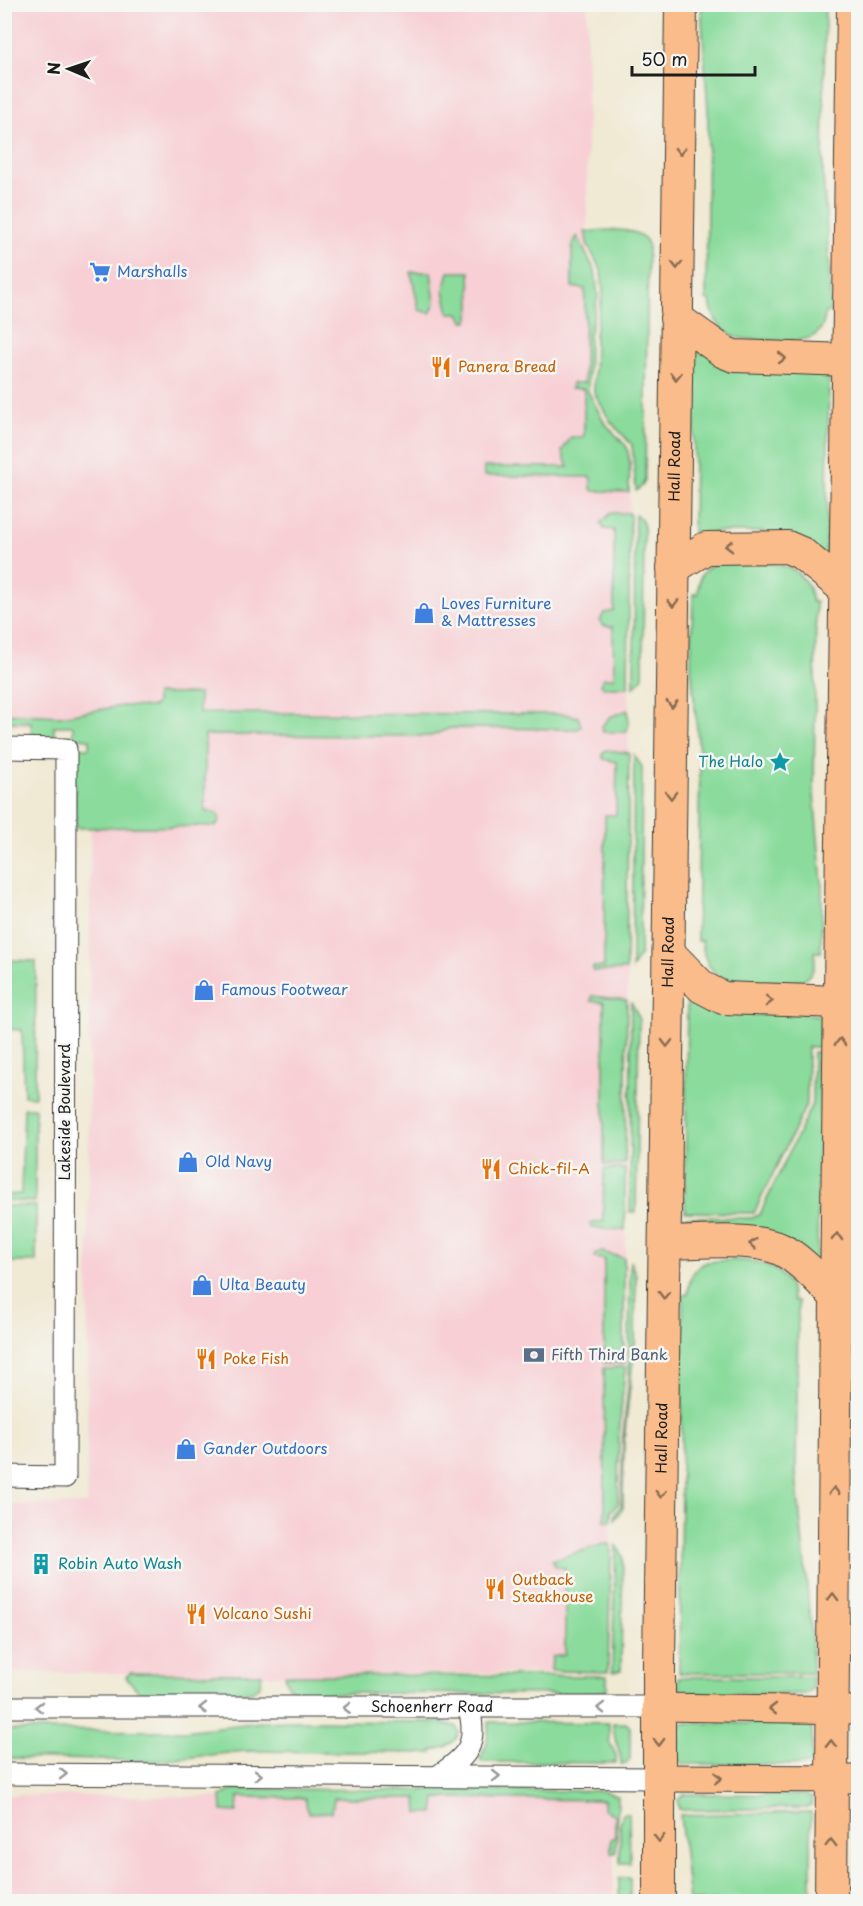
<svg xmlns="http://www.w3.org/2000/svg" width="863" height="1906" font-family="'Playpen Sans',sans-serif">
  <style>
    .built { fill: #f7cfd4 }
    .green { fill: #8adb9c; stroke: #537c5c; stroke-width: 1.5 }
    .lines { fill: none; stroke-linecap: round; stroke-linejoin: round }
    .minor-casing { stroke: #3c3b37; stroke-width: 23 }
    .major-casing { stroke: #3c3b37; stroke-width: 29 }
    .highway-casing { stroke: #3c3b37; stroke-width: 34 }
    .minor { stroke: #fff; stroke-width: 21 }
    .major { stroke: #f9bc8a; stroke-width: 27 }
    .highway { stroke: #f9bc8a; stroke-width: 32 }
    .oneway { stroke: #8a6c53 }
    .oneway2 { stroke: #999 }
    .labels { text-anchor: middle; stroke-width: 5; stroke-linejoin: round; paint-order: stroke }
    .shop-label { font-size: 15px; fill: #366cbe; stroke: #f6f6f2; text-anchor: start }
    .food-label { font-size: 15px; fill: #c56008; stroke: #f6f6f2; text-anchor: start }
    .street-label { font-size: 15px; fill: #1c1c1c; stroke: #f6f6f2 }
    .culture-label { font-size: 15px; fill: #0d838f; stroke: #f6f6f2; text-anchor: end }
    .service-label { font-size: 15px; fill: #4e5e75; stroke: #f6f6f2; text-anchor: start }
  </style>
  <rect width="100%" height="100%" fill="#f6f6f2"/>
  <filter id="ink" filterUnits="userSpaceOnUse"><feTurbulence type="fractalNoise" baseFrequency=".0167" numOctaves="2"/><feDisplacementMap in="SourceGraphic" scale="12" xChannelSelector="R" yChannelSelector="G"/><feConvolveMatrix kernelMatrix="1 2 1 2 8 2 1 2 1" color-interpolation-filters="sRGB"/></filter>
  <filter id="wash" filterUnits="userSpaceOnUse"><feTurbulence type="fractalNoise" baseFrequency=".008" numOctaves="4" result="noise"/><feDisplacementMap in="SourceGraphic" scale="24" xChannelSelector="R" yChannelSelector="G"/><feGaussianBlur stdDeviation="1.35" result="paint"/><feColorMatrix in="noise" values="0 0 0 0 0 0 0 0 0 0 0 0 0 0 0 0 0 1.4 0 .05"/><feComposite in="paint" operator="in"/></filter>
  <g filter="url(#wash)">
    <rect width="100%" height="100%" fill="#f0e9d3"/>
    <g class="built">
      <path d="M5,5h582v402l43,47 -5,922 -6,59 -1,69 -7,7v10l-3,151 -335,3 -268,-3v-167l82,-1 4,-777 -86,-1z"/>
      <path d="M5,1795l609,5v101l-609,1z"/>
    </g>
    <g class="green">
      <path d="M701,5h124l-2,170 7,97v40h-5c0,32 -29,29 -52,28 -13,0 -26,0 -38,-3 -16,-8 -23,-19 -25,-37h-4l2,-189z"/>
      <path d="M585,232c16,-2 57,-7 63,12l-3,235 -2,6 -7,6 -4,-46 -22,-24 -16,-29 1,-58 8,-42 -2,-22 -13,-24z"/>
      <path d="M577,236l18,35 3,25 -9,39 -1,56 16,31 23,25 3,16 -1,29 -35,-1 -3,-2v-12l-107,-1v-9h84l-6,-16 9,-14h13v-48l-13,-1 1,-5h12l1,-94 -13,-2v-40z"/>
      <path d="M411,272h20l4,31 -5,10 -11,-3z"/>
      <path d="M449,272h21l1,35 -3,14h-5l-4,-8h-10l-5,-23z"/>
      <path d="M695,350l134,24 -3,181 -60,-23h-48l-25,5z"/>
      <path d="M611,513h18l1,3 -2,171h-24l-4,-3 4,-6h10l-1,-51 -9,-1 -4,-5 4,-8 10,-2v-81l-10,-1 -3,-6z"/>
      <path d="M635,514l6,5 3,8 -1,150 -9,10z"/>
      <path d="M724,562c34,1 84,-6 88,40h4l-2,192 8,90 -1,68h-6c0,10 0,19 -8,25 -10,8 -25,5 -37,5 -34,0 -65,3 -68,-41h-5l3,-179 -9,-95 2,-73h5c0,-19 6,-29 26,-32z"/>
      <path d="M156,694h43v19l366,1 13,3 3,9 -3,3 -128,-1 -19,8 -226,-1v75l13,4 2,6 -4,6 -140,2 -3,-80h16l1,-9 -17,-1v-12h-19v13l-22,-1 -1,-16h-26l-1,-9 56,3 62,-10 31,1 3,-3z"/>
      <path d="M628,710l1,15 -3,7h-23l-1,-6 8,-9z"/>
      <path d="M607,750l22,3 -3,217 -33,1v-4h11l1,-152h11l1,-53 -14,-3v-7z"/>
      <path d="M634,755l8,12 -2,187 -8,14z"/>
      <path d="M5,960l31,1 -1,136 -11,-1 -2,-66 -17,-1z"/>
      <path d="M687,994l134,22 -1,31h-12l-1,56 -53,110 -69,-1z"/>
      <path d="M592,996l35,4 -2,164 -21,1v-163l-13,-1z"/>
      <path d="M631,1002l8,15 -3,195h-6z"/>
      <path d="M813,1052h7l-3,210 -133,-33v-12l68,1 8,-4 52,-110z"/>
      <path d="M24,1108h11v94l-30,-1v-6l16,-1z"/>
      <path d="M604,1169h21v61l-34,-2v-5l12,-1z"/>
      <rect x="5" y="1206" width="31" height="56"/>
      <path d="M602,1252l22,6v105h-20v-104l-10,-1 1,-4z"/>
      <path d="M630,1261l6,14 -1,68 -11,97 -1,68 -8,11v-6l6,-7 2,-70 6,-58z"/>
      <path d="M707,1262c34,-4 82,-5 86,39l5,1 -2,173 16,163v35h-133l4,-378 5,-1c1,-14 4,-26 19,-32z"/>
      <path d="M625,1367l-6,68 -1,69 -7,7v10h-6l-1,-153z"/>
      <path d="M604,1544h6l1,5 -3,123 -57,-1 1,-14 13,-2v-87l-10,-2 -3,-6z"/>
      <path d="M616,1545l7,11 -2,111v4l-9,1z"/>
      <path d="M130,1673l126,1h6l-2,12 -9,6h-112l-13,-15z"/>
      <path d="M285,1675l322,1v14l-18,4 -291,-1 -10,-7z"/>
      <path d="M812,1677v12l-6,5 -123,-1 -4,-4 -1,-11 6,-1z"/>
      <path d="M296,1721l147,1v2l13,2 3,6c-3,12 -15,17 -27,18v3l-187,-2 -87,10 -153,-3v-28l179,1 78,-9z"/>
      <path d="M489,1722l120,1v18l7,14v8l-134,-1 -2,-3 7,-15z"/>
      <path d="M613,1723h13l4,4v32l-3,4 -6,1c0,-16 -8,-22 -8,-41z"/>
      <path d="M683,1723l124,1 5,4v33l-4,4 -125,-1 -5,-5v-30z"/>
      <path d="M233,1789l370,2 15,5 -2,57h-5v-14l4,-2v-22l-11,-5v-10l-168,-2 -2,15h-16l-1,-15h-83l-2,14 -24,1 -3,-15 -67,-1 -1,15 -15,-1 -1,-15z"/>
      <path d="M684,1794l121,1 7,3 -1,8 -5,2 -122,2 -5,-1 -1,-9z"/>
      <path d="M811,1812v89h-122l-9,-86z"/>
      <path d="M623,1814h6l1,49h-10v-40z"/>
      <rect x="619" y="1878" width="11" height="23"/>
    </g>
  </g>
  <g filter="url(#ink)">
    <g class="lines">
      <defs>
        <g id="minor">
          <path d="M4,748l62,1 -1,728 -61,-1"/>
          <path id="s1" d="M4,1707h655"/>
          <path d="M4,1774l655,4"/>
          <path d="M438,1776c30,-20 40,-31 31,-68"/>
        </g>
        <g id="major">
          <path d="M659,1707l199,3"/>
          <path d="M659,1778l199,1"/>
        </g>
        <g id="highway">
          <path d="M676,318l48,34 10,4 115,4"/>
          <path d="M673,568l33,-20 81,-1 14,6 44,36"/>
          <path d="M669,953l33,34 21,11 117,4"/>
          <path d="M665,1243c33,0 87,-7 117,7 20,10 37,31 54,46"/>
          <path id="s2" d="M659,1902v-238l22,-1660"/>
          <path d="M831,1902l5,-606 17,-1292"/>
        </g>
      </defs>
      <use href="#minor" class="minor-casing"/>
      <use href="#major" class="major-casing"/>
      <use href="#highway" class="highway-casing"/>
      <use href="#minor" class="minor"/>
      <use href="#major" class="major"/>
      <use href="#highway" class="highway"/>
    </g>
    <defs><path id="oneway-chevron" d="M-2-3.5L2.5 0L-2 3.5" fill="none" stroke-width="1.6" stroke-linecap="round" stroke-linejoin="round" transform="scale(1.5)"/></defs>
    <g class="oneway">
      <use href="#oneway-chevron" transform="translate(680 151) rotate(91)"/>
      <use href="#oneway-chevron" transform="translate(677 265) rotate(91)"/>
      <use href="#oneway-chevron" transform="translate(782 358) rotate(1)"/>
      <use href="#oneway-chevron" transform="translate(676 376) rotate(91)"/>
      <use href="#oneway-chevron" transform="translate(729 546) rotate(179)"/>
      <use href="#oneway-chevron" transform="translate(673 603) rotate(91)"/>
      <use href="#oneway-chevron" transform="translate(672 704) rotate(91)"/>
      <use href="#oneway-chevron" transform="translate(671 795) rotate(91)"/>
      <use href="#oneway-chevron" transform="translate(769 1001) rotate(1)"/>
      <use href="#oneway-chevron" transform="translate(840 1042) rotate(-89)"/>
      <use href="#oneway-chevron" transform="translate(667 1043) rotate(91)"/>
      <use href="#oneway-chevron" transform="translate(837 1237) rotate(-89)"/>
      <use href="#oneway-chevron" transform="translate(753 1244) rotate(-175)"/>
      <use href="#oneway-chevron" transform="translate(664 1295) rotate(91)"/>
      <use href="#oneway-chevron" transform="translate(834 1491) rotate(-90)"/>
      <use href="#oneway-chevron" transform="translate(661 1494) rotate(91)"/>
      <use href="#oneway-chevron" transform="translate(833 1597) rotate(-89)"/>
      <use href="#oneway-chevron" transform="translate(773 1709) rotate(-179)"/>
      <use href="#oneway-chevron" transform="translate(659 1742) rotate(90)"/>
      <use href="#oneway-chevron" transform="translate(831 1744) rotate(-89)"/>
      <use href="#oneway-chevron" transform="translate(718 1778)"/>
      <use href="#oneway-chevron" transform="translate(659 1838) rotate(90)"/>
      <use href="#oneway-chevron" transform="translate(831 1843) rotate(-90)"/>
    </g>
    <g class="oneway2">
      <use href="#oneway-chevron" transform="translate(39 1707) rotate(-179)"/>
      <use href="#oneway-chevron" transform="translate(203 1708) rotate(180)"/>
      <use href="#oneway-chevron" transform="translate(347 1708) rotate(-180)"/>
      <use href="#oneway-chevron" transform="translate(601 1708) rotate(180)"/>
      <use href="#oneway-chevron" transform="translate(63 1774)"/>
      <use href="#oneway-chevron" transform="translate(258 1775)"/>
      <use href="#oneway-chevron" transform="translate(496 1776)"/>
    </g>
  </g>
  <defs>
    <symbol id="supermarket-bare" viewBox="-9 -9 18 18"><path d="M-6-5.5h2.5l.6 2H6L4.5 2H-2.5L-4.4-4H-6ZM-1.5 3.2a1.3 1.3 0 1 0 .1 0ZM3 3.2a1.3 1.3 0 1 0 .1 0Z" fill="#3f7fe0" stroke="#f6f6f2" stroke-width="2.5" paint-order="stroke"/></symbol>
    <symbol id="restaurant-bare" viewBox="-9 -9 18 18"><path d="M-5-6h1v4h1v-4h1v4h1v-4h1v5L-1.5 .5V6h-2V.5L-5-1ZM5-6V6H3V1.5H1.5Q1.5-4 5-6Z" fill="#e8710a" stroke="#f6f6f2" stroke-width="2.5" paint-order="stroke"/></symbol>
    <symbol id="shop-bare" viewBox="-9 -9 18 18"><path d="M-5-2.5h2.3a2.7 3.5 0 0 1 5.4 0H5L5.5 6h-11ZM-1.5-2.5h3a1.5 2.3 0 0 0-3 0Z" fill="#3f7fe0" stroke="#f6f6f2" stroke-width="2.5" paint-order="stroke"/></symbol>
    <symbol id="sight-bare" viewBox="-9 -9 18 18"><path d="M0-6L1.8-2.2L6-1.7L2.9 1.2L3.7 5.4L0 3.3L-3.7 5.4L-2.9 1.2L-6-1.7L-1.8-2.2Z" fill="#0f9aa8" stroke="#f6f6f2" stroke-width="2.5" paint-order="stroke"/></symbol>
    <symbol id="bank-bare" viewBox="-9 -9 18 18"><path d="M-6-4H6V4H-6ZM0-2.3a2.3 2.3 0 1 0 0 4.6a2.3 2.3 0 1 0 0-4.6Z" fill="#5c6f8a" stroke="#f6f6f2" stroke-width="2.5" paint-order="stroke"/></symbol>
    <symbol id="building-bare" viewBox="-9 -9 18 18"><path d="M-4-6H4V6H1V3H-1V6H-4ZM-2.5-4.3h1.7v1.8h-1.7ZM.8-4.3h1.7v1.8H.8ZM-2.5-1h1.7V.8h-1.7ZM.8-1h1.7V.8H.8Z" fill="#0f9aa8" stroke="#f6f6f2" stroke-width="2.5" paint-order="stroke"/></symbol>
  </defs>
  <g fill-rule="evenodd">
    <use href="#supermarket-bare" x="85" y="257" width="30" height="30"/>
    <use href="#restaurant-bare" x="426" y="352" width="30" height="30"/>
    <use href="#shop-bare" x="409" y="598" width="30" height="30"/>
    <use href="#sight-bare" x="765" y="747" width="30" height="30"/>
    <use href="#shop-bare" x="189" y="975" width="30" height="30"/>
    <use href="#shop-bare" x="173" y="1147" width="30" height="30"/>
    <use href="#restaurant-bare" x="476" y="1154" width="30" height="30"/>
    <use href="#shop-bare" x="187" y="1270" width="30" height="30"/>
    <use href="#bank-bare" x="519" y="1340" width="30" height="30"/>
    <use href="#restaurant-bare" x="191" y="1344" width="30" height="30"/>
    <use href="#shop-bare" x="171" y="1434" width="30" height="30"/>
    <use href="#building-bare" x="26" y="1549" width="30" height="30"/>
    <use href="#restaurant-bare" x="480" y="1574" width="30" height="30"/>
    <use href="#restaurant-bare" x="181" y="1599" width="30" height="30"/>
  </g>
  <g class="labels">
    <g class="shop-label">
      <text x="117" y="277">Marshalls</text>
      <text x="441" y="609">Loves Furniture<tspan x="441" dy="17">&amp; Mattresses</tspan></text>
      <text x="221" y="995">Famous Footwear</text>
      <text x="205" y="1167">Old Navy</text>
      <text x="219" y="1290">Ulta Beauty</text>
      <text x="203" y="1454">Gander Outdoors</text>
    </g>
    <g class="food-label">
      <text x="458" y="372">Panera Bread</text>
      <text x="508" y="1174">Chick-fil-A</text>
      <text x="223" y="1364">Poke Fish</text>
      <text x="512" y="1585">Outback<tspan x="512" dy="17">Steakhouse</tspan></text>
      <text x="213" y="1619">Volcano Sushi</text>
    </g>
    <g class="street-label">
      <text dy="5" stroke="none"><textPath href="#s2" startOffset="1436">Hall Road</textPath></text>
      <text dy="5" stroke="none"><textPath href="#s2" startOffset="950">Hall Road</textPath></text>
      <text transform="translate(65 1112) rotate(-90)" y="5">Lakeside Boulevard</text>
      <text dy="5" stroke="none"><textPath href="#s2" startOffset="464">Hall Road</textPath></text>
      <text dy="5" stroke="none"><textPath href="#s1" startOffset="428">Schoenherr Road</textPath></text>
    </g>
    <g class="culture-label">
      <text x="763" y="767">The Halo</text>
      <text x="58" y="1569" text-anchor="start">Robin Auto Wash</text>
    </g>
    <g class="service-label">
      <text x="551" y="1360">Fifth Third Bank</text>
    </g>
  </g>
  <rect width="863" height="1906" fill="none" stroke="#f6f6f2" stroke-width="24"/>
  <g transform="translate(69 69) rotate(272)" stroke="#f6f6f2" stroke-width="4.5" paint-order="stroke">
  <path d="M0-4.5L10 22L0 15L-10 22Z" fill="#1c1c1c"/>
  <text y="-9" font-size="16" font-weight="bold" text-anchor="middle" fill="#1c1c1c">N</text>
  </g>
  <path d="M632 66v9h123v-9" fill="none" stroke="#1c1c1c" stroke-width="3"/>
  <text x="641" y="66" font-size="18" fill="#1c1c1c" stroke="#f6f6f2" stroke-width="4.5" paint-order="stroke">50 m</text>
</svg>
